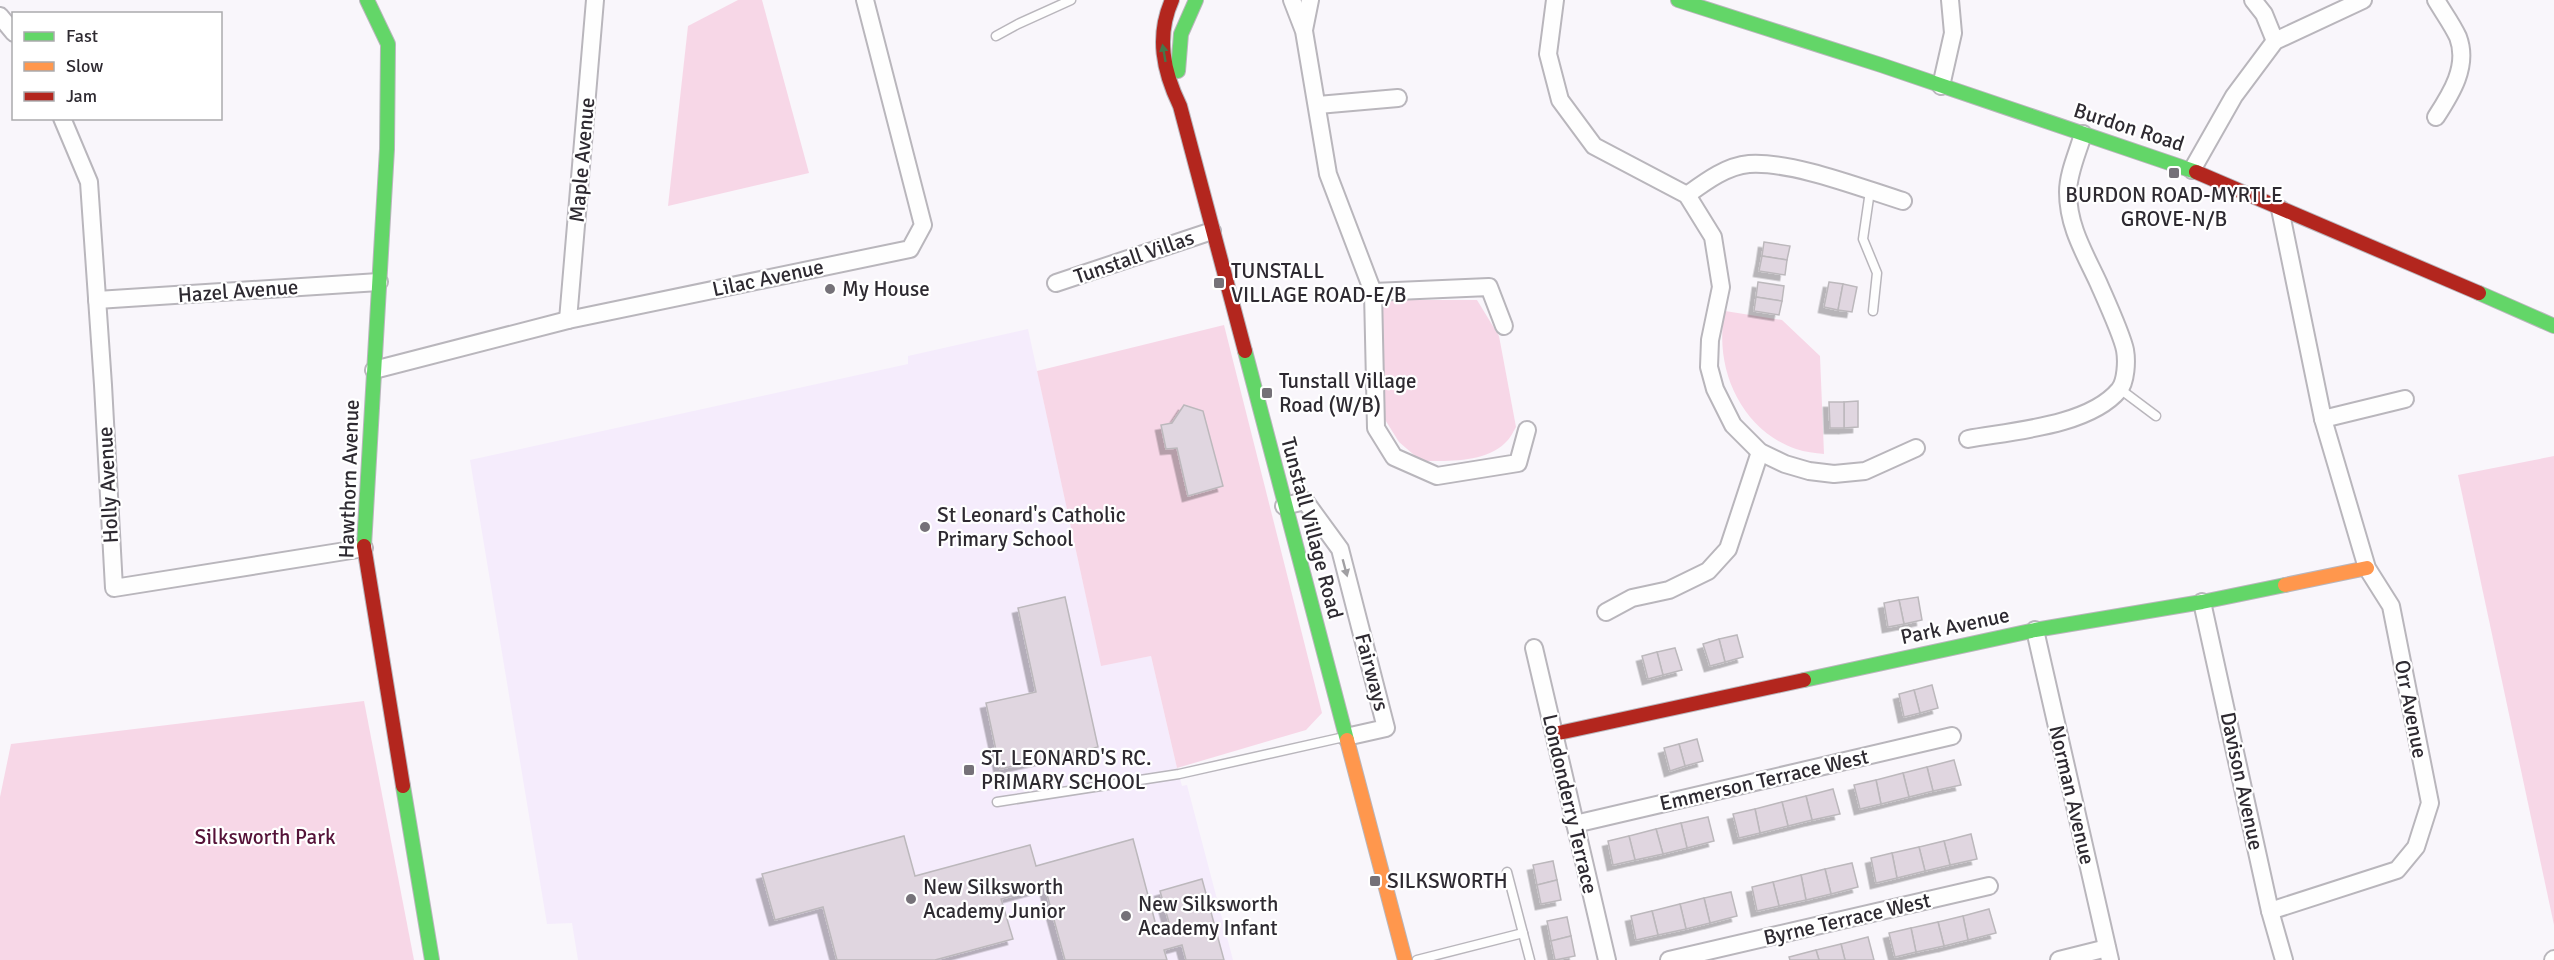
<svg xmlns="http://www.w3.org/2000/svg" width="2554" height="960" font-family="Signika,sans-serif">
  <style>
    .built { fill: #f5ecfc }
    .green { fill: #f7d7e7 }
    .building { fill: #e0d6e0; stroke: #bcb8bc; stroke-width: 1.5; filter: url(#shadow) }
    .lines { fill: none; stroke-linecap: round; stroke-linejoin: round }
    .lane-casing { stroke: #b9b6bc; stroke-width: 11 }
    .street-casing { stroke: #b9b6bc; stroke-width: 20 }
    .fast-casing { stroke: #b9b6bc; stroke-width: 16 }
    .slow-casing { stroke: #b9b6bc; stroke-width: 16 }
    .jam-casing { stroke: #b9b6bc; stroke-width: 16 }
    .lane { stroke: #fefefe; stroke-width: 8 }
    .street { stroke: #fefefe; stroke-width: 16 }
    .fast { stroke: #63d668; stroke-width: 14 }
    .slow { stroke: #ff974d; stroke-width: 14 }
    .jam { stroke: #b3261e; stroke-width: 14 }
    .oneway { fill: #46774a }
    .oneway2 { fill: #a09fa2 }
    .poi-dot { fill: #757178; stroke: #fff; stroke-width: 2 }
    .labels { text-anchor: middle; stroke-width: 4.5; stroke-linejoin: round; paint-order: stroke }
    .street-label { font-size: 21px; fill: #2e2a31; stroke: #fff }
    .poi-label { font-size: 21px; fill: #2e2a31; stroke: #fff; text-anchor: start }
    .park-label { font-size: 21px; fill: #551238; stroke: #fff }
  </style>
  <defs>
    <filter id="shadow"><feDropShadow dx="-5.5" dy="5.5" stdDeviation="0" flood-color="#0004"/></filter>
  </defs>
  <rect width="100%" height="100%" fill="#f9f6fb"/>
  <path class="built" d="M1028,329l73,336 50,-9 26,112 5,18 5,-1 46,175h-655l-6,-37 -25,1 -77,-464 438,-96v-8z"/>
  <g class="green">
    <path d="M738,0h24l47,173 -141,33 20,-180z"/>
    <path d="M1387,300h90l22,36 17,91c-3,5 -6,12 -11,16 -20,20 -58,18 -84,18l-22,-19 -15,-24 -6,-114z"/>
    <path d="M1725,311l57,9 38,36 4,98c-9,-1 -19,-2 -28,-5 -56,-19 -83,-83 -71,-138z"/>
    <path d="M1224,325l98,388 -16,17 -129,38 -26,-112 -50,10 -64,-295z"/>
    <path d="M2554,456v469l-96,-450z"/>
    <path d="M364,701l50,259h-414v-163l11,-53z"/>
  </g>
  <g class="building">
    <path d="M1764,242l26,4 -3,14 -25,-4z"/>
    <path d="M1762,256l25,4 -2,15 -26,-4z"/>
    <path d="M1758,282l26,4 -2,15 -26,-4z"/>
    <path d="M1829,282l14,2 -5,26 -14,-3z"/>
    <path d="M1843,284l14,3 -5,25 -14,-2z"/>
    <path d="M1756,297l26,4 -3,14 -25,-4z"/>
    <path d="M1858,401v26l-14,1v-26z"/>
    <path d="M1829,402h15v26h-14z"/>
    <path d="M1184,405l19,6 20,75 -35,10 -11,-48 -11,1 -5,-24 11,-2z"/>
    <path d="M1065,597l33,150 -98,22 -14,-66 50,-11 -18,-84z"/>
    <path d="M1918,597l4,23 -18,4 -5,-24z"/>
    <path d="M1899,600l5,24 -16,3 -4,-24z"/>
    <path d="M1737,635l6,22 -18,5 -6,-23z"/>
    <path d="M1719,639l6,23 -15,4 -7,-22z"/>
    <path d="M1675,648l7,22 -19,5 -6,-23z"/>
    <path d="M1657,652l6,23 -15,4 -6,-23z"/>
    <path d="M1932,685l6,23 -18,5 -6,-23z"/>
    <path d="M1914,690l6,23 -16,4 -5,-23z"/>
    <path d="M1697,739l6,22 -18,5 -6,-22z"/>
    <path d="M1679,744l6,22 -15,5 -6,-23z"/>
    <path d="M1954,760l7,25 -28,6 -6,-24z"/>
    <path d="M1927,767l6,24 -24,6 -6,-24z"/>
    <path d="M1903,773l6,24 -28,7 -5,-24z"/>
    <path d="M1876,780l5,24 -21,5 -6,-24z"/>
    <path d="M1833,789l7,25 -28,6 -6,-24z"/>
    <path d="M1806,796l6,24 -24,6 -6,-24z"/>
    <path d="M1782,802l6,24 -28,7 -5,-24z"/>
    <path d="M1755,809l5,24 -21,5 -6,-24z"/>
    <path d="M1708,817l6,24 -27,7 -6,-25z"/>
    <path d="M1681,823l6,25 -24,6 -7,-25z"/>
    <path d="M1656,829l7,25 -28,6 -6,-24z"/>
    <path d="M1971,834l6,25 -27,6 -6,-24z"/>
    <path d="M904,836l11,40 115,-31 6,21 97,-27 24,90 13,-3 -10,-35 42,-12 22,81h-38l-4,-15 -18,5 3,10h-102l-20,-73 -44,12 12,40 -78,21h-98l-14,-53 -48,13 -13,-46z"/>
    <path d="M1629,836l6,24 -22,5 -5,-24z"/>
    <path d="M1944,841l6,24 -25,6 -6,-24z"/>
    <path d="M1919,847l6,24 -28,7 -5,-25z"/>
    <path d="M1892,853l5,25 -21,5 -5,-25z"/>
    <path d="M1553,861l4,19 -20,5 -4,-20z"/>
    <path d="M1852,863l6,24 -27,7 -6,-25z"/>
    <path d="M1825,869l6,25 -25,6 -5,-25z"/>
    <path d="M1801,875l5,25 -27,6 -6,-24z"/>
    <path d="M1557,880l4,20 -20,4 -4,-19z"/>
    <path d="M1773,882l6,24 -22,5 -5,-24z"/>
    <path d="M1731,892l6,24 -27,7 -6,-25z"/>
    <path d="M1704,898l6,25 -24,6 -6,-25z"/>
    <path d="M1680,904l6,25 -28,6 -6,-24z"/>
    <path d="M1989,909l7,24 -28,7 -5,-24z"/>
    <path d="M1652,911l6,24 -22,5 -5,-24z"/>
    <path d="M1963,916l5,24 -24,6 -6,-24z"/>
    <path d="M1567,917l4,19 -20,5 -4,-20z"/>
    <path d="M1938,922l6,24 -28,6 -5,-24z"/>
    <path d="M1911,928l5,24 -21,5 -6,-24z"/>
    <path d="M1571,936l4,20 -20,4 -4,-19z"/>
    <path d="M1868,937l6,23h-29l-4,-16z"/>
    <path d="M1841,944l4,16h-26l-3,-10z"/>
    <path d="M1816,950l3,10h-29l-1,-3z"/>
  </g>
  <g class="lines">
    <defs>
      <g id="lane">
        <path d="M996,36l22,-12 53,-24"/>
        <path d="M1870,191l-7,48 14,34 -4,38"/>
        <path d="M2120,389l36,27"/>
        <path d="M997,802l182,-28 165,-37"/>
        <path d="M1507,872l23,88"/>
        <path d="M1417,960l106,-27"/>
      </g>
      <g id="street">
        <path d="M1292,0l12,31 24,143 45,118 3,136 18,29 43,19 81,-13 9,-33"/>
        <path d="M1555,0l-7,54 12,46 34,46 93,49 26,42 8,50 -11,53 -1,27 6,22 18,36 27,27 25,12 24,7 25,3 31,-3 51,-23"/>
        <path d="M2253,0l11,14 11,27"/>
        <path d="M0,16l14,17"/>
        <path d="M1304,30l6,-30"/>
        <path d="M1941,86l12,-53 -3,-33"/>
        <path d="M1318,105l80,-7"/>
        <path d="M2436,117c15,-23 33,-51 22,-80 -6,-13 -15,-25 -22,-37"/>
        <path d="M62,118l27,64 14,203 11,203 250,-40"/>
        <path d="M2192,170l42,-74 41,-55 88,-41"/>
        <path d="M1687,195c18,-13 39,-29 62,-31 43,-3 112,24 154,37"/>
        <path d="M1056,283l156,-52"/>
        <path d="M1373,292l116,-5 15,39"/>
        <path d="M97,300l282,-18"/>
        <path d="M568,320l27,-320"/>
        <path d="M374,370l194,-50 342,-71 13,-24 -58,-225"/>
        <path d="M2323,419l82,-20"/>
        <path d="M1968,439c44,-8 121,-13 151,-49 7,-8 8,-29 6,-40 -3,-15 -20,-52 -27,-68 -14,-30 -30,-56 -30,-90 0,-19 10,-40 15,-58"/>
        <path d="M1284,506l21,-5 35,48 46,179 -40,9"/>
        <path d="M2202,602l68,309 14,49"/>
        <path d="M1606,612l26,-14 37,-8 39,-19 20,-22 32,-97"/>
        <path d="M2035,630l75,330"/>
        <path d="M1534,648l73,312"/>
        <path d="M1575,824l377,-88"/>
        <path d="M2270,911l127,-41 19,-23 14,-44 -39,-197 -24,-38 -44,-149 -43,-210"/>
        <path d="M1669,960l320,-74"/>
        <path d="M2059,960l48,-12"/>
        <path d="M2553,960l1,-1"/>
      </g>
      <g id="fast">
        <path d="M1678,0l203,65 315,107"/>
        <path d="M1178,71l3,-37 15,-34"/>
        <path d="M2479,293l75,33"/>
        <path d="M1245,351l102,389"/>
        <path d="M364,546l23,-397 1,-105 -21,-44"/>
        <path d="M1804,680l231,-50 167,-28 83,-17"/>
        <path d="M403,786l29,174"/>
      </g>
      <g id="slow">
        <path d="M2285,585l82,-17"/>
        <path d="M1347,740l58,220"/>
      </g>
      <g id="jam">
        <path d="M1172,0c-16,36 -9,71 8,106l65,245"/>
        <path d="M2196,172l283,121"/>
        <path d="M364,546l39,240"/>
        <path d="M1554,734l250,-54"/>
      </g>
    </defs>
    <use href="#lane" class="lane-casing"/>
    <use href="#street" class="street-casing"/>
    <use href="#fast" class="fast-casing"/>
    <use href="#slow" class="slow-casing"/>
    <use href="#jam" class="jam-casing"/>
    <use href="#lane" class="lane"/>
    <use href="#street" class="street"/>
    <use href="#fast" class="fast"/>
    <use href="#slow" class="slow"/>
    <use href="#jam" class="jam"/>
  </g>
  <defs><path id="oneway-solid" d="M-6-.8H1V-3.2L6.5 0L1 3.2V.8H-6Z" transform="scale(1.5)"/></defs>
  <use class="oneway" href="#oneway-solid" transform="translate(1164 53) rotate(-100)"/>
  <use class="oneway2" href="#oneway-solid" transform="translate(1345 568) rotate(75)"/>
  <g class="poi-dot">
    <rect x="2168" y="167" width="12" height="12" rx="3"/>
    <rect x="1213" y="277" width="12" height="12" rx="3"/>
    <circle cx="830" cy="289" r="6"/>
    <rect x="1261" y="387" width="12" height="12" rx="3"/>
    <circle cx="925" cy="527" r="6"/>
    <rect x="963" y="764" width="12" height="12" rx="3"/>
    <rect x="1369" y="875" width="12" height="12" rx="3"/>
    <circle cx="911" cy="899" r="6"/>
    <circle cx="1126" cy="916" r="6"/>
  </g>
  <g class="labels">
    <g class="street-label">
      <text transform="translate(2129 127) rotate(18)" y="7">Burdon Road</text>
      <text transform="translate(582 160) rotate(-85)" y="7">Maple Avenue</text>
      <text transform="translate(1134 257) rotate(-19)" y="7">Tunstall Villas</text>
      <text transform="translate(768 278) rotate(-12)" y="7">Lilac Avenue</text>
      <text transform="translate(238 291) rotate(-4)" y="7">Hazel Avenue</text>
      <text transform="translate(349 479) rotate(-88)" y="7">Hawthorn Avenue</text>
      <text transform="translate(108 485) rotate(-93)" y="7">Holly Avenue</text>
      <text transform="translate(1312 528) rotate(75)" y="7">Tunstall Village Road</text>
      <text transform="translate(1955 626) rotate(-12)" y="7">Park Avenue</text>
      <text transform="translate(1372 672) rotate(75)" y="7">Fairways</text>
      <text transform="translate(2411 709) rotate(79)" y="7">Orr Avenue</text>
      <text transform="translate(1764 780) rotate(-13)" y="7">Emmerson Terrace West</text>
      <text transform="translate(2242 781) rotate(78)" y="7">Davison Avenue</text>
      <text transform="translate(2072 795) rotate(77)" y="7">Norman Avenue</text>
      <text transform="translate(1570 804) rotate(77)" y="7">Londonderry Terrace</text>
      <text transform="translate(1847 919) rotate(-13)" y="7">Byrne Terrace West</text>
    </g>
    <g class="poi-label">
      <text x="2174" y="202" text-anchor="middle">BURDON ROAD-MYRTLE<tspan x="2174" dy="24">GROVE-N/B</tspan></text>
      <text x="1231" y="278">TUNSTALL<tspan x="1231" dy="24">VILLAGE ROAD-E/B</tspan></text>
      <text x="842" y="296">My House</text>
      <text x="1279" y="388">Tunstall Village<tspan x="1279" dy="24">Road (W/B)</tspan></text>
      <text x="937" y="522">St Leonard's Catholic<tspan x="937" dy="24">Primary School</tspan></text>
      <text x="981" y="765">ST. LEONARD'S RC.<tspan x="981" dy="24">PRIMARY SCHOOL</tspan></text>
      <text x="1387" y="888">SILKSWORTH</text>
      <text x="923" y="894">New Silksworth<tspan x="923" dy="24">Academy Junior</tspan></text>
      <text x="1138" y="911">New Silksworth<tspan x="1138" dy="24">Academy Infant</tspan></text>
    </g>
    <g class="park-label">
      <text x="265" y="844">Silksworth Park</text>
    </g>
  </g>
  <rect x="12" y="12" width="210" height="108" fill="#ffffff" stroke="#abaaad" stroke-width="1.5"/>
  <rect x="24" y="32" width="30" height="9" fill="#63d668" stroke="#abaaad" stroke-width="1.5"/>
  <text x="66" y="42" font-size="18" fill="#2e2a31">Fast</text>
  <rect x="24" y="62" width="30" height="9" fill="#ff974d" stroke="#abaaad" stroke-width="1.5"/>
  <text x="66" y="72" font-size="18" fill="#2e2a31">Slow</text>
  <rect x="24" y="92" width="30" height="9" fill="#b3261e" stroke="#abaaad" stroke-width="1.5"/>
  <text x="66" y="102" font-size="18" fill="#2e2a31">Jam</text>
</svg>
